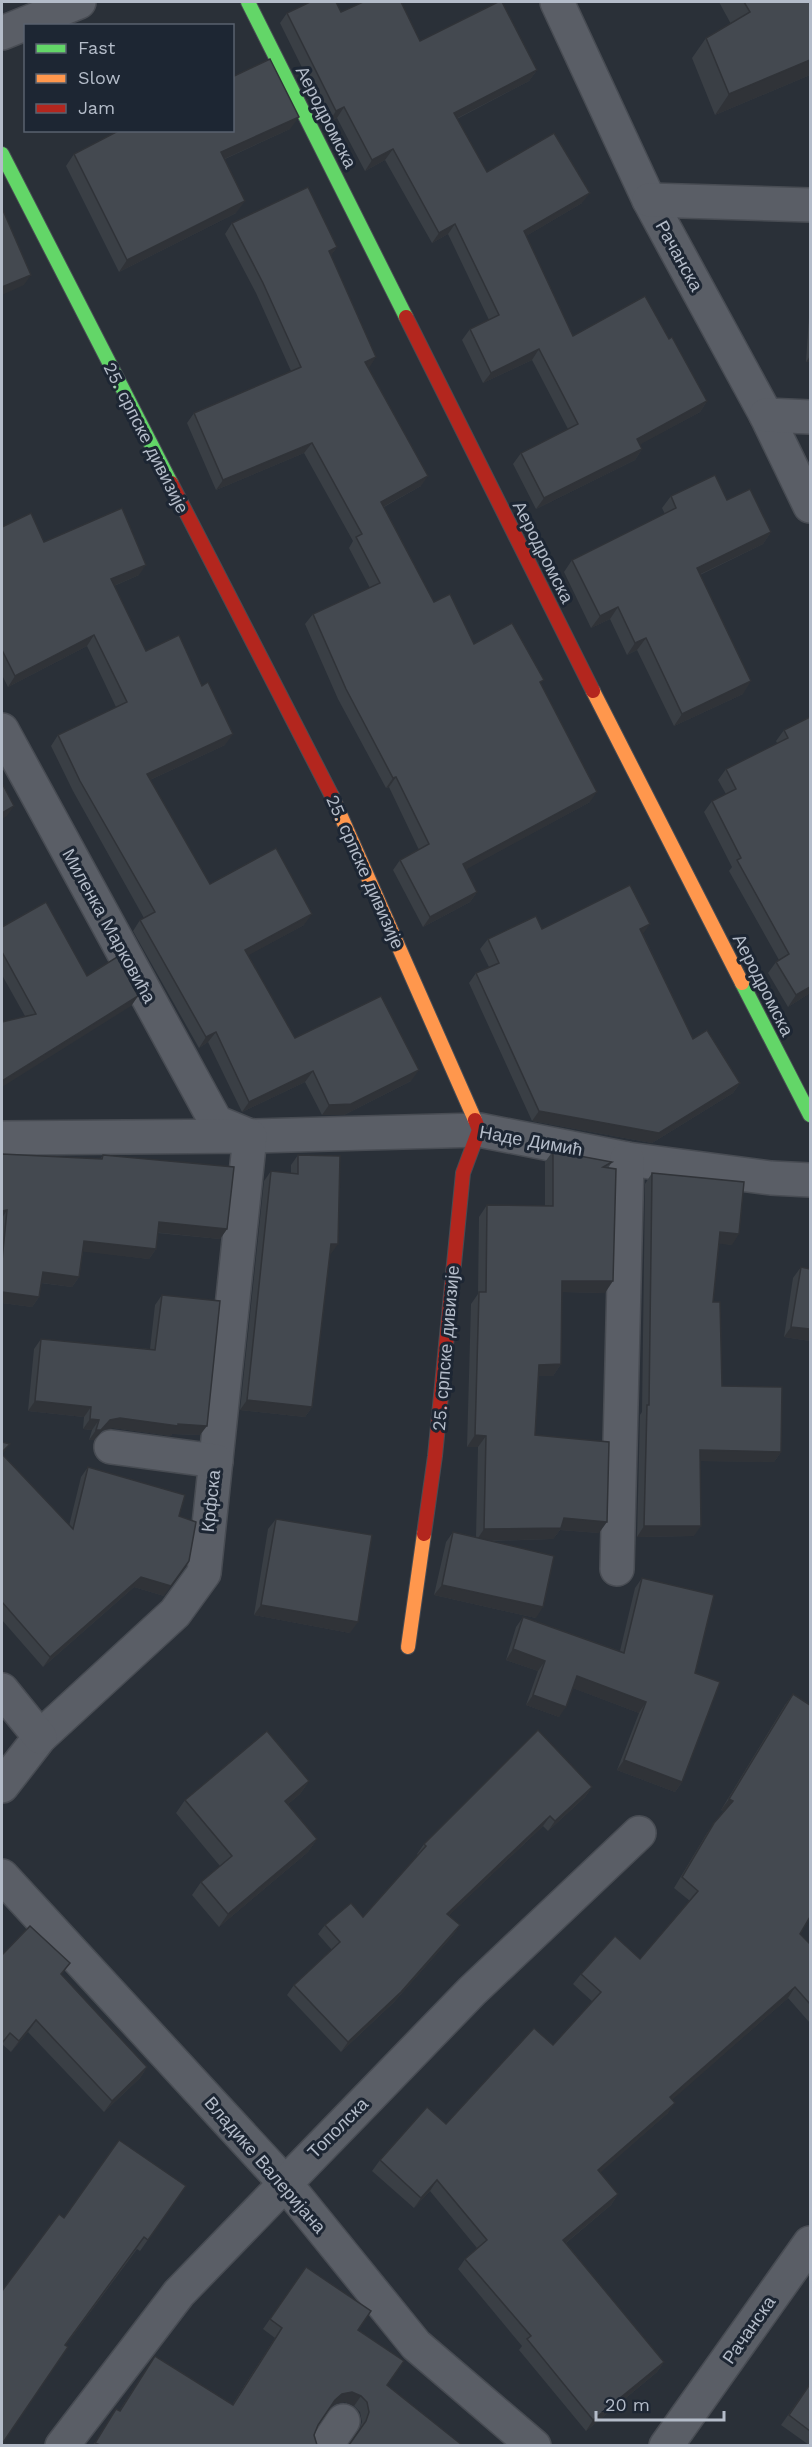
<svg xmlns="http://www.w3.org/2000/svg" width="812" height="2447" font-family="'Work Sans',sans-serif">
  <style>
    .lines { fill: none; stroke-linecap: round; stroke-linejoin: round }
    .street-casing { stroke: #484c53; stroke-width: 36 }
    .fast-casing { stroke: #484c53; stroke-width: 16 }
    .slow-casing { stroke: #484c53; stroke-width: 16 }
    .jam-casing { stroke: #484c53; stroke-width: 16 }
    .street { stroke: #5a5e66; stroke-width: 33 }
    .fast { stroke: #63d668; stroke-width: 14 }
    .slow { stroke: #ff974d; stroke-width: 14 }
    .jam { stroke: #b3261e; stroke-width: 14 }
    .wall { fill: #3a3f45 }
    .shaded-wall { fill: #303338 }
    .building { fill: #444950; stroke: #303338; stroke-width: 1.5 }
    .labels { text-anchor: middle; stroke-width: 6; stroke-linejoin: round; paint-order: stroke }
    .street-label { font-size: 18px; fill: #b4bcc9; stroke: #1d2633 }
  </style>
  <rect width="100%" height="100%" fill="#2a3038"/>
  <g class="lines">
    <defs>
      <g id="street">
        <path d="M557,2l92,198 117,215 44,91"/>
        <path d="M2,33l77,-31"/>
        <path d="M649,200l161,5"/>
        <path d="M766,415l44,2"/>
        <path d="M2,730l214,392 34,14 229,-6 148,29 144,19 39,2"/>
        <path d="M2,1138l248,-2 -46,437 -29,40 -135,124 -38,49"/>
        <path d="M111,1447l105,14"/>
        <path d="M617,1569l10,-410"/>
        <path d="M2,1690l38,47"/>
        <path d="M2,1876l282,306 132,163 118,101"/>
        <path d="M62,2446l117,-153 293,-302 167,-158"/>
        <path d="M326,2446l17,-25"/>
        <path d="M666,2446l144,-203"/>
      </g>
      <g id="fast">
        <path d="M248,2l158,315"/>
        <path d="M2,154l169,329"/>
        <path d="M742,983l68,132"/>
      </g>
      <g id="slow">
        <path d="M593,691l149,292"/>
        <path d="M332,796l143,324"/>
        <path d="M408,1647l16,-113"/>
      </g>
      <g id="jam">
        <path d="M406,317l187,374"/>
        <path d="M171,483l161,313"/>
        <path d="M424,1534l11,-78 28,-283 16,-43 -4,-10"/>
      </g>
    </defs>
    <use href="#street" class="street-casing"/>
    <use href="#fast" class="fast-casing"/>
    <use href="#slow" class="slow-casing"/>
    <use href="#jam" class="jam-casing"/>
    <use href="#street" class="street"/>
    <use href="#fast" class="fast"/>
    <use href="#slow" class="slow"/>
    <use href="#jam" class="jam"/>
  </g>
  <g class="wall">
    <path d="M719,2h91v73l-95,40 -23,-57 14,-20 25,-14z"/>
    <path d="M341,12l79,29 117,29 -8,11 -72,38 30,53 95,31 -56,33 47,100 96,3 38,62 -7,11 -60,32 2,5 -7,11 -99,49 -23,-45 8,-11 47,-24 -36,-69 -49,23 -21,-43 8,-11 19,-9 -41,-86 -16,9 -47,-83 -20,11 -28,-53 -8,4 -49,-99 7,-10z"/>
    <path d="M290,129l-65,30 11,54 -117,59 -53,-106 8,-12z"/>
    <path d="M232,223l105,24 -6,8 38,113h-1l53,118 -37,21 50,95 40,42 67,40 49,118 -124,67 11,23 -7,10 -47,25 -30,-57 7,-10 19,-10 -30,-63 -3,1 -48,-89 -33,-75 8,-10 57,-26 -21,-40 4,-7 -49,-88 -88,37 -29,-67 7,-10 97,-42 -35,-78 -31,-59z"/>
    <path d="M810,302v60h-4z"/>
    <path d="M671,496l56,4 44,32 -8,12 -63,31 43,119 -69,32 -37,-76 -10,5 -17,-36 -19,9 -27,-56 8,-12 93,-46 -3,-6z"/>
    <path d="M2,527l137,48 -25,11 32,65 79,94 -75,35 60,104 94,41 -56,30 47,83 116,43 -67,34h-22l-17,-33 -63,30 -34,-70 -9,6 -66,-117 7,-11 4,-2 -71,-127 -22,-45 7,-11 58,-28 -29,-61 -79,41 -6,-12z"/>
    <path d="M810,717v276l-22,14 -20,-34 8,-11 3,-2 -50,-89 3,-4 -28,-55 8,-11 14,-7 -8,-14 8,-11 51,-26 -1,-2 8,-11z"/>
    <path d="M2,927l85,49 51,20 -7,10 -106,10 -23,-41z"/>
    <path d="M542,929l101,5 50,105 47,44 -7,10 -81,50 -120,-22 -63,-138 7,-10 13,-6 -9,-18 8,-10z"/>
    <path d="M553,1151l59,11 -4,6 -3,125 -43,-1 -1,72 -8,12h-15l-3,59 64,98 -39,-3 -7,9 -63,2 46,77 -102,-23 12,-53 7,-10 23,5 2,-90h-11l4,-143 7,-10 1,-77 8,-12 58,1v-44z"/>
    <path d="M2,1154l98,5 3,-4 124,74 -7,10 -62,-6 -2,16 -7,10 -66,-8 -4,26 -7,10 -31,-4 -2,14 -7,10 -30,-4z"/>
    <path d="M298,1155l33,99h-2l-17,153 -7,10 -65,-7 24,-229 7,-10 20,3v-9z"/>
    <path d="M652,1173l80,72 -13,-2 -6,59 9,84 59,66 -7,10 -74,-1 -6,75 -57,1 3,-122 2,-3 3,-228z"/>
    <path d="M801,1267l9,2v72l-26,-4 9,-59z"/>
    <path d="M162,1295l38,140 -28,-1 -1,2 -58,-8 -10,2 -9,10h-5l3,-10 -9,-1 1,-12 -56,-6 6,-62 7,-10 109,10 5,-44z"/>
    <path d="M2,1442v13l67,71 12,-49 7,-10 91,49 -15,80 -30,-9 -91,80 -41,-47z"/>
    <path d="M276,1519l74,114 -96,-18 14,-86z"/>
    <path d="M642,1578l53,95 -13,109 -7,10 -58,-22 22,-57 -66,-25 -14,29 -33,-12 12,-34 -32,-11 10,-33 7,-10 97,34 15,-63z"/>
    <path d="M793,1694l7,240 10,10v79l-22,-25 -116,101 -4,14 -68,59 18,22 -7,11 -45,38 98,119 -7,10 -71,59 -67,-81 3,-4 -64,-77 7,-10 12,-11 -47,-57 -16,17 -42,-37 8,-11 66,-36 107,-79 40,-43 -20,-18 8,-10 59,-15 50,-58 -16,-13 33,-55 17,-22 -3,-1 64,-105z"/>
    <path d="M309,1781l-9,13 -12,10 29,35 -9,13 -89,75 -27,-32 9,-13 19,-16 -44,-53 9,-13z"/>
    <path d="M592,1787l-7,10 -37,34 -5,-5 -94,89 11,10 -7,10 -59,67 -53,50 -54,-57 7,-10 38,-35 -14,-16 7,-9 38,-8 55,-62 -1,-1 7,-10z"/>
    <path d="M2,1955l60,20 85,92 -7,11 -36,34 -76,-80 -17,20 -9,-8z"/>
    <path d="M186,2186l-46,65 -3,-2 -72,97 -1,-128z"/>
    <path d="M306,2267l52,63 29,55 75,60 -104,-13 4,-10 -2,-10 -6,-6 -9,-4 -10,2 -7,6 -10,15 -4,10 3,10h-224l23,-36 3,2 36,-55 77,49 43,-67 -12,-9z"/>
    <path d="M810,2384v61h-1l-28,-20z"/>
  </g>
  <g class="shaded-wall">
    <path d="M810,60v15l-95,40 14,-21z"/>
    <path d="M537,70l-8,11 -83,43 8,-11z"/>
    <path d="M344,107l-7,11 -8,4 7,-11z"/>
    <path d="M299,117l-9,12 -77,35 8,-12z"/>
    <path d="M393,149l-8,11 -20,11 7,-11z"/>
    <path d="M590,193l-8,10 -66,39 8,-11z"/>
    <path d="M245,201l-9,12 -117,59 8,-12z"/>
    <path d="M455,224l-7,10 -16,9 7,-10z"/>
    <path d="M337,247l-8,11v-7z"/>
    <path d="M31,275l-7,10 -22,10v-8z"/>
    <path d="M539,349l-7,11 -49,23 8,-10z"/>
    <path d="M810,356v6h-4z"/>
    <path d="M376,357l-7,11 -11,5 7,-11z"/>
    <path d="M707,401l-7,11 -70,38 7,-11z"/>
    <path d="M312,443l-8,10 -88,37 7,-10z"/>
    <path d="M642,449l-7,11 -99,49 8,-11z"/>
    <path d="M428,476l-7,10 -47,26 7,-10z"/>
    <path d="M771,532l-8,12 -75,36 9,-12z"/>
    <path d="M146,565l-7,10 -35,15 7,-11z"/>
    <path d="M618,607l-8,12 -19,9 9,-12z"/>
    <path d="M94,635l-7,11 -79,41 7,-11z"/>
    <path d="M646,638l-9,12 -10,5 8,-12z"/>
    <path d="M751,681l-8,13 -69,32 8,-12z"/>
    <path d="M233,734l-8,11 -86,40 8,-11z"/>
    <path d="M396,777l-7,10 -3,1 7,-10z"/>
    <path d="M597,792l-7,10 -134,73 7,-11z"/>
    <path d="M14,806l-7,10 -5,3v-6z"/>
    <path d="M477,892l-7,10 -47,25 7,-10z"/>
    <path d="M312,914l-8,11 -66,36 7,-11z"/>
    <path d="M650,924l-7,10 -3,-5z"/>
    <path d="M810,987v6l-22,14 8,-12z"/>
    <path d="M138,996l-7,10 -129,81v-6z"/>
    <path d="M216,1032l-8,10 -9,6 7,-11z"/>
    <path d="M419,1070l-8,11 -67,34h-22l7,-10z"/>
    <path d="M313,1071l-8,11 -63,30 7,-10z"/>
    <path d="M740,1083l-7,10 -81,50 -120,-22 7,-10z"/>
    <path d="M7,1210l-5,8v-7z"/>
    <path d="M159,1222l68,7 -7,10 -67,-7z"/>
    <path d="M720,1232l19,2 -7,11 -19,-2z"/>
    <path d="M84,1241l72,8 -7,10 -72,-8z"/>
    <path d="M331,1244h7l-7,10h-7z"/>
    <path d="M43,1272l36,5 -7,10 -36,-5z"/>
    <path d="M562,1281h51l-8,12 -51,-1z"/>
    <path d="M2,1292l37,5 -7,10 -30,-4z"/>
    <path d="M791,1327l19,2v12l-26,-4z"/>
    <path d="M561,1364l-8,12h-22l8,-11z"/>
    <path d="M247,1400l65,7 -7,10 -65,-7z"/>
    <path d="M35,1401l56,6 -7,10 -56,-6z"/>
    <path d="M120,1418l58,6 29,2 -7,9 -28,-1 -1,2 -58,-8 -10,2 -9,10h-5l7,-10 14,-10z"/>
    <path d="M90,1419l9,1 -7,10 -9,-1z"/>
    <path d="M475,1435l11,1 -8,11h-11z"/>
    <path d="M10,1444l-7,10 -1,1v-3z"/>
    <path d="M700,1450l81,2 -7,10 -81,-1z"/>
    <path d="M564,1518l43,4 -8,11 -39,-3 -7,9 -77,2 8,-12z"/>
    <path d="M644,1526h57l-7,10 -57,1z"/>
    <path d="M189,1561l-25,35 -30,-9 -91,80 7,-10 91,-80z"/>
    <path d="M442,1585l101,22 -7,11 -102,-23z"/>
    <path d="M261,1605l97,17 -8,11 -96,-18z"/>
    <path d="M513,1649l32,12 -7,10 -32,-11z"/>
    <path d="M577,1676l69,26 -7,11 -69,-26z"/>
    <path d="M533,1695l33,12 -7,10 -33,-12z"/>
    <path d="M624,1760l58,22 -7,10 -58,-22z"/>
    <path d="M309,1781l-9,13 -24,20 9,-13z"/>
    <path d="M592,1787l-7,10 -37,34 7,-10z"/>
    <path d="M729,1799l4,2 -7,11 -5,-2z"/>
    <path d="M550,1816l-7,10 -103,98 7,-10z"/>
    <path d="M317,1839l-9,13 -89,75 9,-13z"/>
    <path d="M460,1925l-7,10 -59,67 -53,50 7,-10z"/>
    <path d="M795,1987l-7,11 -125,110 7,-11z"/>
    <path d="M36,2020l-8,12 -17,20 8,-11z"/>
    <path d="M147,2067l-7,11 -36,34 8,-11z"/>
    <path d="M675,2103l-7,10 -77,68 7,-11z"/>
    <path d="M437,2180l-7,11 -16,17 7,-10z"/>
    <path d="M618,2194l-7,11 -55,46 7,-11z"/>
    <path d="M664,2362l-7,10 -71,59 7,-11z"/>
    <path d="M352,2392l9,4 -7,10 -9,-4 -10,2 -7,6 7,-10 7,-6z"/>
  </g>
  <g class="building">
    <path d="M310,2h26l5,10 22,-10h38l19,39 78,-39h4l35,68 -83,43 33,59 67,-39 36,60 -66,38 49,105 72,-40 24,43 3,-2 35,64 -70,38 5,10 -98,49 -23,-45 57,-29 -39,-75 -48,24 -21,-44 29,-14 -44,-91 -16,9 -46,-84 -21,11 -28,-53 -8,4 -49,-98z"/>
    <path d="M744,2h66v58l-81,34 -23,-56 44,-26z"/>
    <path d="M270,59l29,58 -78,35 24,49 -118,59 -53,-106 46,-24h112v-53z"/>
    <path d="M308,187l29,60 -8,4 47,106 -11,5 63,114 -47,26 53,100 16,-8 24,50 38,-21 32,57 -4,2 57,110 -134,72 14,28 -47,25 -30,-57 29,-16 -33,-67 -3,1 -47,-89 -33,-75 67,-31 -24,-46 6,-3 -50,-91 -89,37 -29,-67 107,-46 -38,-84 -31,-60z"/>
    <path d="M2,208l29,67 -29,12z"/>
    <path d="M715,475l12,25 23,-11 21,43 -74,36 54,113 -69,33 -36,-76 -11,5 -17,-36 -18,9 -28,-56 104,-52 -5,-12z"/>
    <path d="M122,508l24,57 -35,14 35,72 33,-16 23,51 6,-4 25,52 -86,40 63,110 66,-36 36,66 -67,36 50,88 86,-42 38,74 -68,34 -22,1 -16,-34 -64,31 -33,-70 -10,5 -66,-117 15,-8 -75,-131 -22,-46 69,-33 -33,-67 -79,41 -13,-26v-123l29,-14 13,29z"/>
    <path d="M810,717v270l-14,8 -20,-33 13,-8 -52,-94 4,-2 -29,-57 24,-12 -10,-20 62,-31 -4,-8z"/>
    <path d="M2,783l12,23 -12,7z"/>
    <path d="M630,885l20,39 -10,5 53,110 14,-9 33,53 -81,50 -120,-22 -63,-138 23,-10 -11,-24 48,-23 6,13z"/>
    <path d="M46,902l41,74 30,-19 21,39 -136,85v-59l34,-8 -34,-62v-25z"/>
    <path d="M553,1151l59,11 -9,5 13,2 -3,112h-51l-1,83 -22,1 -4,70 74,7 -2,80 -43,-4 -3,10 -77,1 2,-93 -11,-1 4,-143h7l1,-87 66,1z"/>
    <path d="M2,1154l100,5 1,-4 131,12 -7,62 -68,-7 -3,27 -72,-8 -5,36 -36,-5 -4,25 -37,-5v-31l5,-51 -5,1z"/>
    <path d="M298,1155l42,1 -2,88h-7l-19,163 -65,-7 24,-229 27,3z"/>
    <path d="M652,1173l92,9 -5,52 -19,-2 -7,70h7l2,84 60,1 -1,65 -81,-2 1,76h-57l3,-121h2z"/>
    <path d="M801,1267l9,2v60l-19,-2z"/>
    <path d="M162,1295l58,6 -13,125 -29,-2v2l-58,-8 -10,2 -9,10h-5l3,-10 -9,-1 1,-12 -56,-6 6,-62 114,11z"/>
    <path d="M2,1442l8,2 -8,8z"/>
    <path d="M2,1454l71,75 15,-62 97,28 -6,21 17,6 -7,39 -18,25 -30,-9 -91,80 -48,-55z"/>
    <path d="M276,1519l96,16 -14,87 -97,-17z"/>
    <path d="M453,1532l101,24 -11,51 -101,-22z"/>
    <path d="M642,1578l72,17 -19,78 25,9 -38,100 -58,-22 22,-58 -69,-26 -11,31 -33,-12 12,-34 -32,-12 10,-32 101,36z"/>
    <path d="M793,1694l17,11v212l-10,17 10,10v60l-15,-17 -125,110 5,6 -77,67 20,24 -55,46 101,122 -71,58 -66,-81 4,-3 -66,-77 22,-19 -50,-60 -16,18 -41,-38 47,-53 19,17 88,-96 19,17 48,-53 -20,-18 34,-38 25,23 58,-68 -16,-14 32,-54 19,-22 -4,-2z"/>
    <path d="M538,1730l54,57 -37,34 -5,-5 -103,98 13,11 -59,67 -53,50 -54,-57 46,-43 -15,-17 26,-22 12,14 63,-71 -2,-2z"/>
    <path d="M267,1731l42,50 -24,20 32,38 -89,75 -27,-32 31,-26 -47,-56z"/>
    <path d="M30,1926l40,37 -9,11 86,93 -35,34 -76,-81 -17,21 -9,-8 -8,10v-88z"/>
    <path d="M119,2140l67,46 -38,54 -4,-3 -79,108 3,2 -66,97v-153l57,-77 5,4z"/>
    <path d="M306,2267l65,44 -13,19 46,31 -17,24 75,60h-113l17,-24 3,-9 -2,-10 -6,-6 -9,-4 -10,2 -7,6 -17,25 -4,10 3,10h-217l-5,-2 21,-34 4,2 35,-55 78,49 49,-77 -12,-9z"/>
    <path d="M810,2384v47l-21,-16z"/>
  </g>
  <g class="labels">
    <g class="street-label">
      <text transform="translate(326 117) rotate(63)" y="6">Аеродромска</text>
      <text transform="translate(679 256) rotate(61)" y="6">Рачанска</text>
      <text transform="translate(146 438) rotate(63)" y="6">25. српске дивизије</text>
      <text transform="translate(543 552) rotate(63)" y="6">Аеродромска</text>
      <text transform="translate(365 872) rotate(66)" y="6">25. српске дивизије</text>
      <text transform="translate(109 926) rotate(61)" y="6">Миленка Марковића</text>
      <text transform="translate(763 985) rotate(63)" y="6">Аеродромска</text>
      <text transform="translate(531 1141) rotate(10)" y="6">Наде Димић</text>
      <text transform="translate(446 1348) rotate(-85)" y="6">25. српске дивизије</text>
      <text transform="translate(211 1501) rotate(-84)" y="6">Крфска</text>
      <text transform="translate(338 2128) rotate(-45)" y="6">Тополска</text>
      <text transform="translate(265 2165) rotate(49)" y="6">Владике Валеријана</text>
      <text transform="translate(749 2330) rotate(-55)" y="6">Рачанска</text>
    </g>
  </g>
  <rect width="812" height="2447" fill="none" stroke="#b4bcc9" stroke-width="6"/>
  <rect x="24" y="24" width="210" height="108" fill="#1d2633" stroke="#59626f" stroke-width="1.5"/>
  <rect x="36" y="44" width="30" height="9" fill="#63d668" stroke="#59626f" stroke-width="1.5"/>
  <text x="78" y="54" font-size="18" fill="#b4bcc9">Fast</text>
  <rect x="36" y="74" width="30" height="9" fill="#ff974d" stroke="#59626f" stroke-width="1.5"/>
  <text x="78" y="84" font-size="18" fill="#b4bcc9">Slow</text>
  <rect x="36" y="104" width="30" height="9" fill="#b3261e" stroke="#59626f" stroke-width="1.5"/>
  <text x="78" y="114" font-size="18" fill="#b4bcc9">Jam</text>
  <path d="M596 2411v9h128v-9" fill="none" stroke="#b4bcc9" stroke-width="3"/>
  <text x="605" y="2411" font-size="18" fill="#b4bcc9" stroke="#1d2633" stroke-width="4.5" paint-order="stroke">20 m</text>
</svg>
